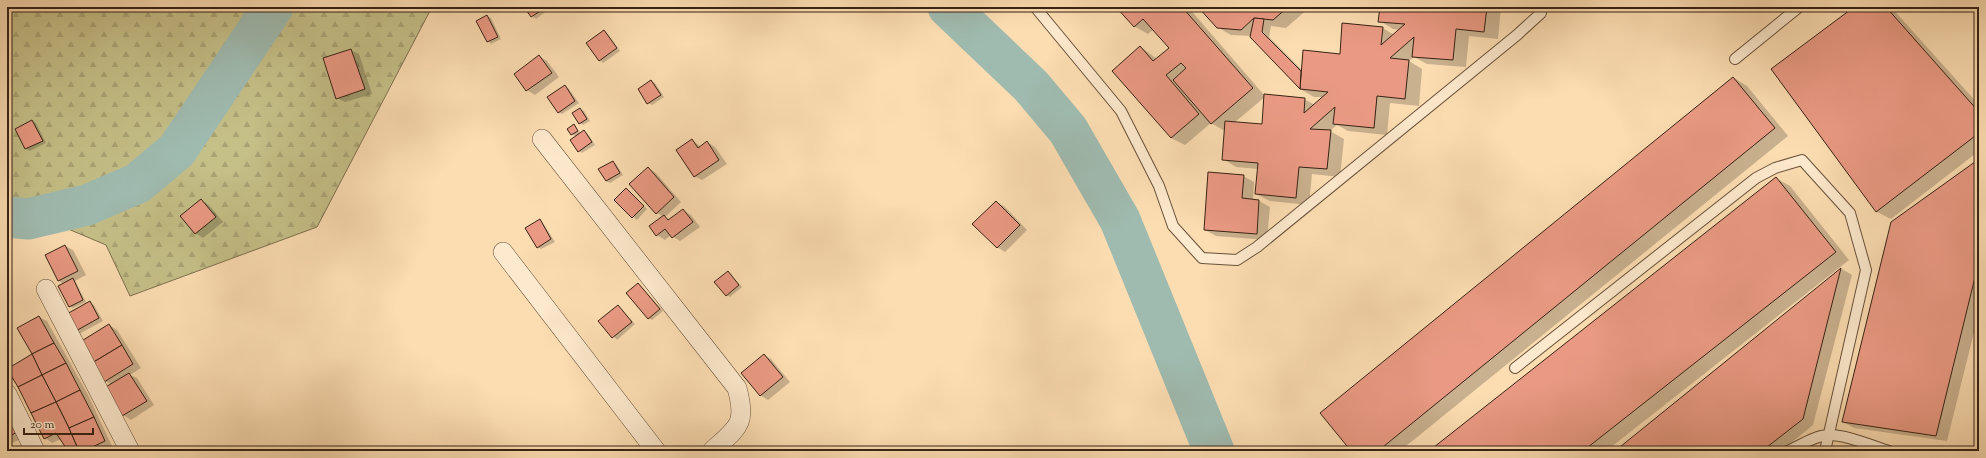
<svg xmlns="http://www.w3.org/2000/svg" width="1986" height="458" font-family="'Sorts Mill Goudy',serif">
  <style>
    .forest { fill: url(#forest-firs); stroke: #7e704d }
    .shadow { fill: #0003; fill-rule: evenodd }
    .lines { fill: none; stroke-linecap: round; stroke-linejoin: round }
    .river { stroke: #9fbbb0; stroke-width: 41 }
    .building { fill: #ea9a84; stroke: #372212 }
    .service-casing { stroke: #68513a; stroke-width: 12 }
    .minor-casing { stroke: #68513a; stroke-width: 20 }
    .service { stroke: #fde9cd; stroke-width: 10 }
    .minor { stroke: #fde9cd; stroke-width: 19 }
  </style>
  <defs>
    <pattern id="forest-firs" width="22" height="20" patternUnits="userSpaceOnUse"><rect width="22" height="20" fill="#c5bf88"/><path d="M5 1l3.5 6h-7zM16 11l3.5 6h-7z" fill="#aaa474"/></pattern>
  </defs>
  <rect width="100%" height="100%" fill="#fcddb2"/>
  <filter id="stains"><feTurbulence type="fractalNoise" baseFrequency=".005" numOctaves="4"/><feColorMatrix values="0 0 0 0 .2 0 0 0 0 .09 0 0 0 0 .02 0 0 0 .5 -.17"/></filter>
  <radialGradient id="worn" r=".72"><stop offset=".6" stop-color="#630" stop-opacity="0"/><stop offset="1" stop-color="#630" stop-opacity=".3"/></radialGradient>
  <path class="forest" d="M7,7h425l-115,220 -187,69 -24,-51 -99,-42z"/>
  <g class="shadow">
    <path d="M526,7h20l2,3 -12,9 -4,-3z"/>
    <path d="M1118,7h70l76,88 40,4 11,6 8,-8h-9l-14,-8 -49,-53 -20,-1 -14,-8 -18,-20h111l-24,21 -15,-2 -2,11 33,33 39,-15 42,-27 11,7 6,-5 -7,-1 -13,-8 1,-14h120l-3,32 -29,-3 -3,31 -39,-3 -13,-7 -5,4 13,8 -3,37 -29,-3 -3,32 -39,-4 -11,-6 -7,6 14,8 -4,38 -28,-3 -3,31 -39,-4 -14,-7 3,-25 -23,-2 -13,-8 2,-28 -14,-8 -26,22 -14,-7 -30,-91 16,12 13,-11 -16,-19 -6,5 -14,-8zM1265,97l-3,28 -27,-3z"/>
    <path d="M1856,7h35l88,98v46l-88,68 -14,-7 -104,-142z"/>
    <path d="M487,16l4,2 10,21 -10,5 -3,-3z"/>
    <path d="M604,31l3,2 13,18 -17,12 -3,-3z"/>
    <path d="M351,50l8,4 13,40 -27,8 -8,-4z"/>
    <path d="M539,56l8,5 12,16 -24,18 -8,-5z"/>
    <path d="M1734,78l13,8 41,50 -388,315h-48z"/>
    <path d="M651,81l4,2 9,14 -12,8 -4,-2z"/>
    <path d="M565,86l4,3 10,14 -17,11 -4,-2z"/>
    <path d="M580,109l4,2 6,10 -7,4 -3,-2z"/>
    <path d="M32,121l4,2 10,20 -16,8 -4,-2 -10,-20z"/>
    <path d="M574,125l7,9 3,-2 4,2 7,11 -13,8 -3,-2 -3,-14 -4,-3z"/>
    <path d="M692,140l9,7 6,-5 8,5 12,17 -25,16 -8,-4z"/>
    <path d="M1979,160v152l-32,129 -93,-13 -11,-6z"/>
    <path d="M613,162l3,2 7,11 -13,8 -4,-2z"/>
    <path d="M648,168l8,5 25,29 -16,15 5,3 13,-10 8,5 9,12 -20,14 -9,-6 -6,5 -8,-5 7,-18 -7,-4z"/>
    <path d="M1243,176l11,6 -1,18 6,1 11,6 -3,33 -51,-4 -11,-6z"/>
    <path d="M1776,178l14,8 59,74 -243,191h-175z"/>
    <path d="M626,189l21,20 -10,11 -22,-20z"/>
    <path d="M201,200l8,5 14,17 -20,16 -8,-5z"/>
    <path d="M996,202l8,4 23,24 -22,22 -8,-5z"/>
    <path d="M540,221l3,2 12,19 -14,7 -3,-2z"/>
    <path d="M65,246l8,4 13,25 -11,6 11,21 -13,6 -4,-2 -5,-22 -5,-3 -13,-26z"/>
    <path d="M1842,269l10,6 -39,150 -32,26h-165z"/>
    <path d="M728,272l14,15 -12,10 -3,-2z"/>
    <path d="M639,284l24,27 -11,9 -4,-2z"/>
    <path d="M90,302l4,3 9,16 -24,13 -4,-2z"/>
    <path d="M618,306l17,18 -18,16 -17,-19z"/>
    <path d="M39,317l8,4 41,74 24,51 -13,5h-30l-8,-12 -9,4 -7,-5 -27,-52 -11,-16 26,-15z"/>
    <path d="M109,325l8,5 24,38 -11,7 7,3 17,27 -23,15 -8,-5 -17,-26 6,-4 -7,-4z"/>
    <path d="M764,355l7,4 19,23 -22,18 -8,-5z"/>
    <path d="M7,408l17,29 -17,9z"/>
  </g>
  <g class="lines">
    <g class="river">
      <path d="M948,7l83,79 37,44 52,90 94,231"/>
      <path d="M7,217l21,2 59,-14 51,-22 39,-33 96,-143"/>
    </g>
  </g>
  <g class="building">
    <path d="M524,7h20l1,1 -14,9z"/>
    <path d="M1116,7h66l71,81 -42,36 -38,-44 13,-12 -5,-5 -15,12 33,39 -28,24 -59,-67 28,-25 13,15 16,-13 -26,-29 -9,8z"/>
    <path d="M1198,7h90l-15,13 -19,-2 -13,12 -24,-2z"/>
    <path d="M1380,7h107l-3,25 -28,-3 -3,31 -41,-3 2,-20 -24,21 19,2 -4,39 -28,-3 -3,32 -41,-4 2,-17 -25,22 21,1 -4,39 -28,-2 -3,31 -41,-4 3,-31 -36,-3 3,-39 37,3 2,-30 41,4 -1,15 24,-21 -28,-3 3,-39 37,4 2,-31 41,4 -2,18 24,-21 -27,-2z"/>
    <path d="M1854,7h32l93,105v21l-103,79 -105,-143z"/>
    <path d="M487,15l11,22 -11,5 -11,-21z"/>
    <path d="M1254,18l10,1 -2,13 39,39 -1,18 -50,-52z"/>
    <path d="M604,30l13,18 -18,13 -13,-18z"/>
    <path d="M351,49l14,40 -29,10 -13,-41z"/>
    <path d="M539,55l13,18 -26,18 -12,-17z"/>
    <path d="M1733,77l42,51 -397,323h-27l-31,-38z"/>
    <path d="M651,80l10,15 -14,9 -9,-15z"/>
    <path d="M565,85l10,16 -17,12 -11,-16z"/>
    <path d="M580,108l7,11 -8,5 -7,-11z"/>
    <path d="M32,120l11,21 -18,8 -10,-20z"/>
    <path d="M574,124l4,7 -7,4 -4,-6z"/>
    <path d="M584,130l8,12 -14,10 -8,-12z"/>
    <path d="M692,139l6,9 9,-7 12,19 -25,17 -18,-27z"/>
    <path d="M1979,159v102l-43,175 -94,-14 49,-200z"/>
    <path d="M613,161l7,12 -14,8 -8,-12z"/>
    <path d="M648,167l26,30 -18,17 -27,-30z"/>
    <path d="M1208,172l36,3 -2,23 17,2 -2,34 -53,-4z"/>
    <path d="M1776,177l60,75 -253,199h-154z"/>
    <path d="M626,188l18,18 -12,12 -18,-18z"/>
    <path d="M201,199l15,18 -21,17 -15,-18z"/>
    <path d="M996,201l24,24 -23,23 -25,-24z"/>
    <path d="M683,209l10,13 -21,16 -7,-9 -9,7 -7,-10 15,-11 4,5z"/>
    <path d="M540,219l11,20 -14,9 -12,-20z"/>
    <path d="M65,245l13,26 -20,10 -13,-26z"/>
    <path d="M1841,268l-38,151 -41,32h-147z"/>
    <path d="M728,271l11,14 -13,11 -12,-14z"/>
    <path d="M73,278l10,22 -14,7 -11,-21z"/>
    <path d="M638,283l22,26 -12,10 -22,-26z"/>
    <path d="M90,301l9,17 -25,14 -9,-17z"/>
    <path d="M618,305l14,17 -20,16 -14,-17z"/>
    <path d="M39,316l15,27 -22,11 -15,-26z"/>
    <path d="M109,324l13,21 -30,18 -12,-21z"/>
    <path d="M54,343l12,20 -24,12 -10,-21z"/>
    <path d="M122,345l11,19 -29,18 -12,-19z"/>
    <path d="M32,354l10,21 -24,12 -11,-18z"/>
    <path d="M764,354l19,23 -23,19 -19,-23z"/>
    <path d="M66,363l14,27 -24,12 -14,-27z"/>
    <path d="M129,373l18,28 -25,15 -18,-28z"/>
    <path d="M42,375l14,27 -25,11 -13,-26z"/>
    <path d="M80,390l14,27 -25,11 -13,-26z"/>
    <path d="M56,402l13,26 10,23h-11l-12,-18 -12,6 -13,-26z"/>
    <path d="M7,415l10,17 -10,6z"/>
    <path d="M94,417l11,24 -21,10h-5l-10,-23z"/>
  </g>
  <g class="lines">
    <defs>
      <g id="service">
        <path d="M1035,7l86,104 38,75 14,40 29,32 35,2 20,-13 260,-212 24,-22v-6"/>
        <path d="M1735,59l64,-52"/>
        <path d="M1515,368l241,-190 19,-10 27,-8 48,53 16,57 -41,181"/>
        <path d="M1788,451c13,-6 26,-15 40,-16 17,-1 45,11 61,16"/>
      </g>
      <g id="minor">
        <path d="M542,139l195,249c10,37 1,39 -25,63"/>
        <path d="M503,252l153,199"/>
        <path d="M46,289l84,162"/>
        <path d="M7,394l28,57"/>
      </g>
    </defs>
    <use href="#service" class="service-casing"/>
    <use href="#minor" class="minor-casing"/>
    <use href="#service" class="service"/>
    <use href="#minor" class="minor"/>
  </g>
  <rect width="1986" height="458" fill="none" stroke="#fcddb2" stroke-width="24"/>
  <rect x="8" y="8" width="1970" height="442" fill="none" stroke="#372212" stroke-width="2"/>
  <rect x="12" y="12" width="1962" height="434" fill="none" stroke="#372212"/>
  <path d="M24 428v6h69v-6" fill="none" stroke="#372212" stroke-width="2"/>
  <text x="30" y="428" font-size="12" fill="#372212" stroke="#fde9cd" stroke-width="3" paint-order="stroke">20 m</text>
  <rect width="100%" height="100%" filter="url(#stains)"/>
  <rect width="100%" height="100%" fill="url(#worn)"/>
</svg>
